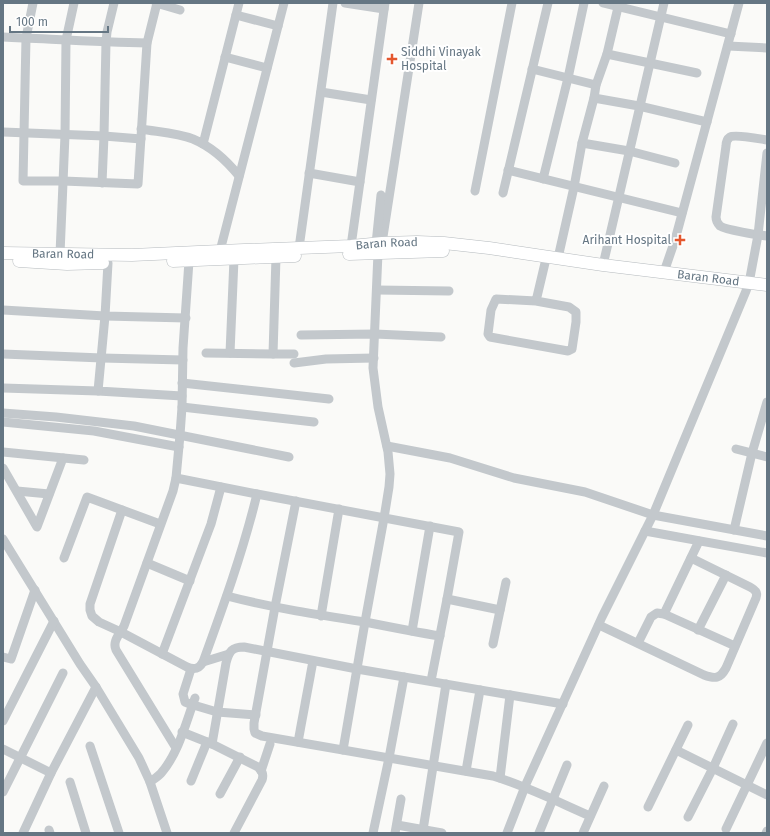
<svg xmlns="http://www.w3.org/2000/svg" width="770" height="836" font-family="'Fira Sans',sans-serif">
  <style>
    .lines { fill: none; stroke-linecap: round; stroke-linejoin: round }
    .major-casing { stroke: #b5babe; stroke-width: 13 }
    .minor { stroke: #c3c8cc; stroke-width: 9 }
    .major { stroke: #fff; stroke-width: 12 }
    .poi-dot { fill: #e4572e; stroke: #fff; stroke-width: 1.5 }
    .labels { text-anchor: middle; stroke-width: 4; stroke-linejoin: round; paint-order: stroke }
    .poi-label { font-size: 12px; fill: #657683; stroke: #fff; text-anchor: start }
    .street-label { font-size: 12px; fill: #657683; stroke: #fff }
  </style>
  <rect width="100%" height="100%" fill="#fafaf8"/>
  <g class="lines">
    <defs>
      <g id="major">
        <path id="s1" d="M3,253l129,2 88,-4 131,-5 31,-3 35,-1 27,1 45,5 114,17 164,20"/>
        <path d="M349,254l94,-3"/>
        <path d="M19,261l48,3 36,-1"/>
        <path d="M173,261l122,-5"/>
      </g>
    </defs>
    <use href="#major" class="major-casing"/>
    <g class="minor">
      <path d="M33,3l-7,35 -3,143h40l75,3 9,-141 10,-40"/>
      <path d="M156,3l24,7"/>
      <path d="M345,3l39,6"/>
      <path d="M603,3l128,31"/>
      <path d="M236,15l42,11"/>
      <path d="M3,37c48,2 96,5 144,6"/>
      <path d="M728,46l39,2"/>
      <path d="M607,54l90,19"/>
      <path d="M225,57l42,11"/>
      <path d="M532,69l64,16"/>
      <path d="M321,92l50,8"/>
      <path d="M594,98l45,8 68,16"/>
      <path d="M141,129c17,3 36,4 52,10 19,8 34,22 46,37"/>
      <path d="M3,132l101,4 37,3"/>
      <path d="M767,140c-7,-1 -32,-6 -37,-3 -3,2 -4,6 -4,9l-10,71c0,4 1,6 4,9 6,4 38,9 47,10"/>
      <path d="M582,143l47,8 46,12"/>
      <path d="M203,144l36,-141"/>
      <path d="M508,170l174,43"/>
      <path d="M309,173l51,9"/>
      <path d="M543,179l25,-101 16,-75"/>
      <path d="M102,183l2,-47 2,-94 1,-10 7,-29"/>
      <path d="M475,191l37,-188"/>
      <path d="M503,193l45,-190"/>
      <path d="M382,243l37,-240"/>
      <path d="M376,244l5,-49"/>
      <path d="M351,246l34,-243"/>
      <path d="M299,248l34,-245"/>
      <path d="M220,251l64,-248"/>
      <path d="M60,254l5,-119 1,-95 8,-37"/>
      <path d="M558,258l16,-71 8,-44 12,-45 2,-13 11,-31 12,-51"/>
      <path d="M108,263l-3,53 -7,75 84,5"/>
      <path d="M603,265l61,-262"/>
      <path d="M664,272l11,-32 64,-237"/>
      <path d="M377,290l72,1"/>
      <path d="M536,301l-40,-2 -5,11 -3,24 2,3 78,14 4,-2 4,-27v-10l-7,-5 -33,-6 9,-38"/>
      <path d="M3,310l102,6 81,2"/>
      <path d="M301,335l74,-1 66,3"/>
      <path d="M206,353l67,1h21"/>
      <path d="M230,353l4,-94"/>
      <path d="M3,354l99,4 81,2"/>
      <path d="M273,354l3,-97"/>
      <path d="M294,363l32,-4 48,-1"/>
      <path d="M182,383l147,16"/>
      <path d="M3,388l95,3"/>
      <path d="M182,407l132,15"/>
      <path d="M3,413l53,4 78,9 155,31"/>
      <path d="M3,422l91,9 85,16"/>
      <path d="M387,446l63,12 64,20 71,14 68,23 114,21"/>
      <path d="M736,449l31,8"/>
      <path d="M3,452l81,8"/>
      <path d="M3,468l34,59 26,-69"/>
      <path d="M176,478l81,16 202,38 -12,67 -16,82"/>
      <path d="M17,491l32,3"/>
      <path d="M296,501l-21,106 -21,116v6l1,4 7,3 231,40c33,10 65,26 97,40"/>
      <path d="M122,510l-32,94v6l2,6 7,6 22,10 66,35c7,3 12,2 16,-5 20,-55 40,-110 54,-168"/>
      <path d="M734,530l18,-77 15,-51"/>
      <path d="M645,531l122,22"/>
      <path d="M3,539l77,125 16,23 43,71 11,24 17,51"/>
      <path d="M64,558l23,-61 73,27"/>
      <path d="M147,563l43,18"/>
      <path d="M227,596c46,12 92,19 138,26 25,5 50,10 75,14"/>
      <path d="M447,599l53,11"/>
      <path d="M664,614l35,-73"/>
      <path d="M321,616l18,-107"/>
      <path d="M599,625l105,50c11,4 16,4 22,-7l30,-70c2,-6 -1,-8 -6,-11l-59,-29"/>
      <path d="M698,630l28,-55"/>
      <path d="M412,631l18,-105"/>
      <path d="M638,643l13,-26 6,-4 7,1 71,32"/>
      <path d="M493,644l13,-62"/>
      <path d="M162,654l49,-130 10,-37"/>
      <path d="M3,657l8,2 24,-69"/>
      <path d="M203,662l26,-8"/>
      <path d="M191,669l-8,25 2,8 5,2 27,8 39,3"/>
      <path d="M3,721l51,-100"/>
      <path d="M182,732l30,12"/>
      <path d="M298,742l15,-81"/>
      <path d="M90,746l29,87"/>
      <path d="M176,748l-60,-98c-4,-9 4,-16 8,-24l49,-135 3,-13 4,-43 2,-28 1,-59 6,-87"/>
      <path d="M3,749l48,24"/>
      <path d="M343,750l22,-128 19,-104 5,-31 1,-13 -2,-22 -10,-45 -5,-39 5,-115"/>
      <path d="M676,750l91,45"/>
      <path d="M261,771l9,-27"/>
      <path d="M466,771l14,-81"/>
      <path d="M500,778l10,-83"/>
      <path d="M191,781l16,-39"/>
      <path d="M70,782l16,51"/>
      <path d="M150,782c4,-3 9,-6 12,-10 17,-20 24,-50 33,-74"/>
      <path d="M3,792l60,-119"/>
      <path d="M220,794l20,-37"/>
      <path d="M648,807l40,-82"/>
      <path d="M688,817l25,-49 20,-44"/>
      <path d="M397,825l45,8"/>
      <path d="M726,829l41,-86"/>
      <path d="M49,830l1,3"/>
      <path d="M423,830l23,-146"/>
      <path d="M23,833l28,-60 45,-86"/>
      <path d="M234,833l28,-53c2,-6 0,-9 -4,-13l-46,-23 14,-81c3,-12 6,-16 18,-16l113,22 206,35"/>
      <path d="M373,833l16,-75 15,-81"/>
      <path d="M395,833l6,-34"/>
      <path d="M507,833l19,-49 76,-167 51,-102 93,-224 3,-8 9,-48 9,-82"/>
      <path d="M539,833l28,-68"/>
      <path d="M583,833l21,-47"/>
      <path d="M766,833l1,-2"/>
    </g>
    <use href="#major" class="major"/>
  </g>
  <g class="poi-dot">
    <path d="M390 53h4v4h4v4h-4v4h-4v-4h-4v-4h4z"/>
    <path d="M678 234h4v4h4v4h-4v4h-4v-4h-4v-4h4z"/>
  </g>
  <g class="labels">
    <g class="poi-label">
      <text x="401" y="56">Siddhi Vinayak<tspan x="401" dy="14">Hospital</tspan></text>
      <text x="671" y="244" text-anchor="end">Arihant Hospital</text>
    </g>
    <g class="street-label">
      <text dy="4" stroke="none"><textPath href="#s1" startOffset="384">Baran Road</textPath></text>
      <text dy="4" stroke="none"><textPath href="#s1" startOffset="60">Baran Road</textPath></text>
      <text dy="4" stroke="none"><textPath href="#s1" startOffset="708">Baran Road</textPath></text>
    </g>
  </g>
  <rect width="770" height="836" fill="none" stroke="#657683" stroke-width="8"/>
  <path d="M10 26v6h98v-6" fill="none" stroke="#657683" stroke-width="2"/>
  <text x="16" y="26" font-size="12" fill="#657683" stroke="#ffffff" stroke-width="3" paint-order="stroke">100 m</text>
</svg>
